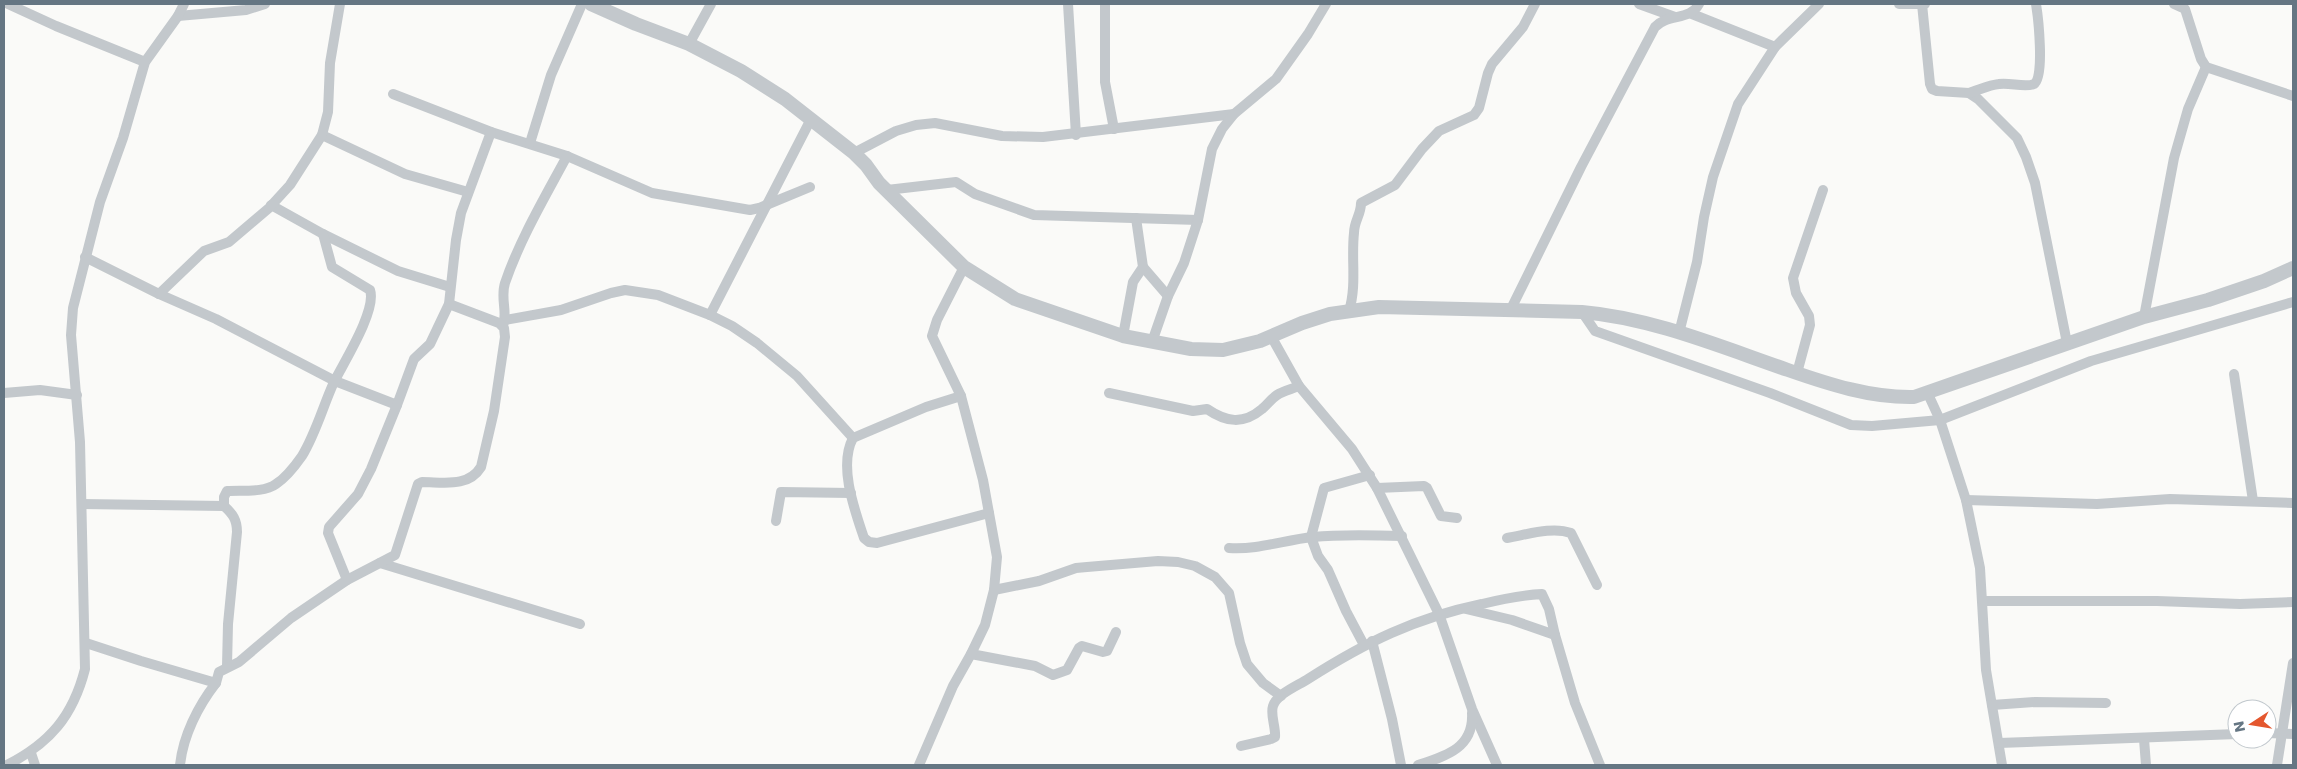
<svg xmlns="http://www.w3.org/2000/svg" width="2297" height="769" font-family="Poppins,sans-serif">
  <style>
    .lines { fill: none; stroke-linecap: round; stroke-linejoin: round }
    .minor { stroke: #c3c8cc; stroke-width: 10 }
    .tertiary { stroke: #c3c8cc; stroke-width: 14 }
  </style>
  <rect width="100%" height="100%" fill="#fafaf8"/>
  <g class="lines">
    <g class="minor">
      <path d="M8,4l48,22 89,36"/>
      <path d="M1068,4l8,131"/>
      <path d="M1105,4v78l9,47"/>
      <path d="M1639,4l36,13"/>
      <path d="M1899,4h26"/>
      <path d="M1922,4l8,80 2,5 5,2 32,2 9,6 39,39 9,19 9,26 32,160"/>
      <path d="M2174,4l11,5 16,50 5,8 87,29"/>
      <path d="M1692,14l83,33"/>
      <path d="M178,16l68,-6 19,-6"/>
      <path d="M689,44l22,-40"/>
      <path d="M1969,93c10,-3 20,-8 30,-9 10,-2 26,4 35,0 11,-6 4,-68 2,-80"/>
      <path d="M393,94l98,38 76,24 85,37 98,17 9,-2 51,-21"/>
      <path d="M322,135l83,39 63,18"/>
      <path d="M530,143l21,-68 31,-71"/>
      <path d="M854,153l42,-22 20,-6 19,-2 67,13 41,1 191,-23"/>
      <path d="M887,190l69,-8 19,12 59,21 164,5"/>
      <path d="M271,205l52,29 75,37 52,16"/>
      <path d="M85,257l74,37 57,25 119,62 62,24"/>
      <path d="M1143,267l25,29"/>
      <path d="M159,294l45,-43 25,-9 40,-34 21,-23 32,-50 6,-23 2,-49 10,-59"/>
      <path d="M1349,311c8,-26 2,-52 5,-78 0,-12 7,-18 7,-30l34,-18 27,-36 17,-18 35,-16 5,-7 9,-35 4,-9 31,-37 12,-23"/>
      <path d="M1510,311l71,-144 74,-140c13,-14 35,-6 44,-23"/>
      <path d="M1582,312l13,19 175,62 81,32 21,1 68,-6 151,-59 202,-59"/>
      <path d="M710,315l101,-196"/>
      <path d="M2144,317l30,-159 14,-49 18,-42"/>
      <path d="M505,320l56,-10 50,-17 14,-3 33,5 52,20 22,11 25,17 40,33 56,62"/>
      <path d="M503,325c5,-12 -3,-27 2,-42 15,-44 40,-86 62,-127"/>
      <path d="M1679,333l18,-71 7,-45 9,-40 25,-73 37,-57 44,-43"/>
      <path d="M1123,336l10,-54 10,-15 -7,-49"/>
      <path d="M1271,336l28,50 53,63 25,39 62,126 33,95 25,56"/>
      <path d="M1152,342l16,-46 16,-33 14,-43 14,-71 10,-20 12,-15 42,-35 32,-45 18,-30"/>
      <path d="M1797,373l13,-48 -1,-9 -13,-23 -3,-15 30,-88"/>
      <path d="M2234,374l19,127"/>
      <path d="M4,393l36,-3 37,5"/>
      <path d="M1109,393l84,18 14,-2c19,13 36,16 55,0 5,-4 9,-10 15,-14 6,-4 15,-6 22,-9"/>
      <path d="M1928,394l12,26 26,80 14,68 6,102 16,95"/>
      <path d="M961,396l-35,11 -73,31c-15,28 2,73 11,100l5,4 8,1 112,-30"/>
      <path d="M1377,488l47,-2 3,2 14,28 16,2"/>
      <path d="M1966,500l131,4 73,-5 123,4"/>
      <path d="M82,504l142,2c9,8 13,14 13,26l-9,92 -1,42"/>
      <path d="M224,506v-9l3,-6c15,-1 37,2 49,-7 11,-7 19,-18 26,-28 14,-23 21,-50 32,-74 10,-20 43,-72 36,-92l-38,-23 -9,-33"/>
      <path d="M776,521l5,-29 70,1"/>
      <path d="M1507,538c19,-3 45,-12 64,-5l26,52"/>
      <path d="M1229,548c29,2 55,-8 84,-11 29,-3 59,-2 89,-1"/>
      <path d="M380,563l200,61"/>
      <path d="M347,580l-19,-47 1,-6 29,-33 13,-25 26,-64 17,-46 16,-15 19,-40 7,-64 5,-27 30,-81"/>
      <path d="M994,590l45,-9 37,-13 11,-1 71,-6 20,1 17,4 20,11 14,16 11,50 7,21 16,19 18,13"/>
      <path d="M1983,601h174l83,3 53,-2"/>
      <path d="M1466,609l46,11 43,15"/>
      <path d="M1372,641l20,78 9,46"/>
      <path d="M86,643l55,18 75,22 3,-11 20,-10 52,-44 56,-38 48,-25 23,-71 4,-2c21,0 46,6 59,-15l13,-56 11,-74 -1,-9 -5,-5 -50,-19"/>
      <path d="M1364,645l-18,-34 -18,-41 -10,-14 -7,-19 13,-49 46,-13"/>
      <path d="M971,654l64,12 18,9 14,-5 12,-22 3,-2 21,6 4,-1 9,-19"/>
      <path d="M1992,705l43,-3 71,1"/>
      <path d="M2267,733l26,1"/>
      <path d="M2144,739l2,26"/>
      <path d="M1999,743l238,-9"/>
      <path d="M1241,746l30,-7 4,-2c1,-10 -5,-22 -2,-31 4,-12 24,-20 35,-27 58,-37 107,-61 174,-75 20,-5 40,-9 60,-10l7,15 6,26 20,68 25,62"/>
      <path d="M31,753l4,12"/>
      <path d="M7,765c43,-22 66,-49 78,-96l-5,-227 -9,-107 2,-27 27,-106 23,-64 22,-76 33,-46 6,-12"/>
      <path d="M180,765c3,-29 18,-59 36,-82"/>
      <path d="M919,765l34,-79 18,-32 14,-29 9,-35 3,-33 -14,-77 -22,-84 -29,-60 5,-16 27,-53"/>
      <path d="M1418,765c28,-9 56,-17 54,-52"/>
      <path d="M2277,765l16,-102"/>
    </g>
    <path class="tertiary" d="M591,4l45,20 53,20 52,27 44,28 69,54 12,12 13,18 85,84 51,32 108,37 68,13 32,1 37,-9 42,-18 28,-9 49,-7 203,5c70,6 139,35 206,58 40,14 83,28 126,27l230,-80 64,-17 56,-19 29,-13"/>
  </g>
  <rect width="2297" height="769" fill="none" stroke="#657683" stroke-width="10"/>
  <g transform="translate(2252 724) rotate(258)"><circle r="24" fill="#ffffff" stroke="#c1c8cd"/>
  <path d="M0-4L9 19L0 12L-9 19Z" fill="#e4572e"/>
  <text y="-8" font-size="14" font-weight="bold" text-anchor="middle" fill="#657683">N</text>
  </g>
</svg>
